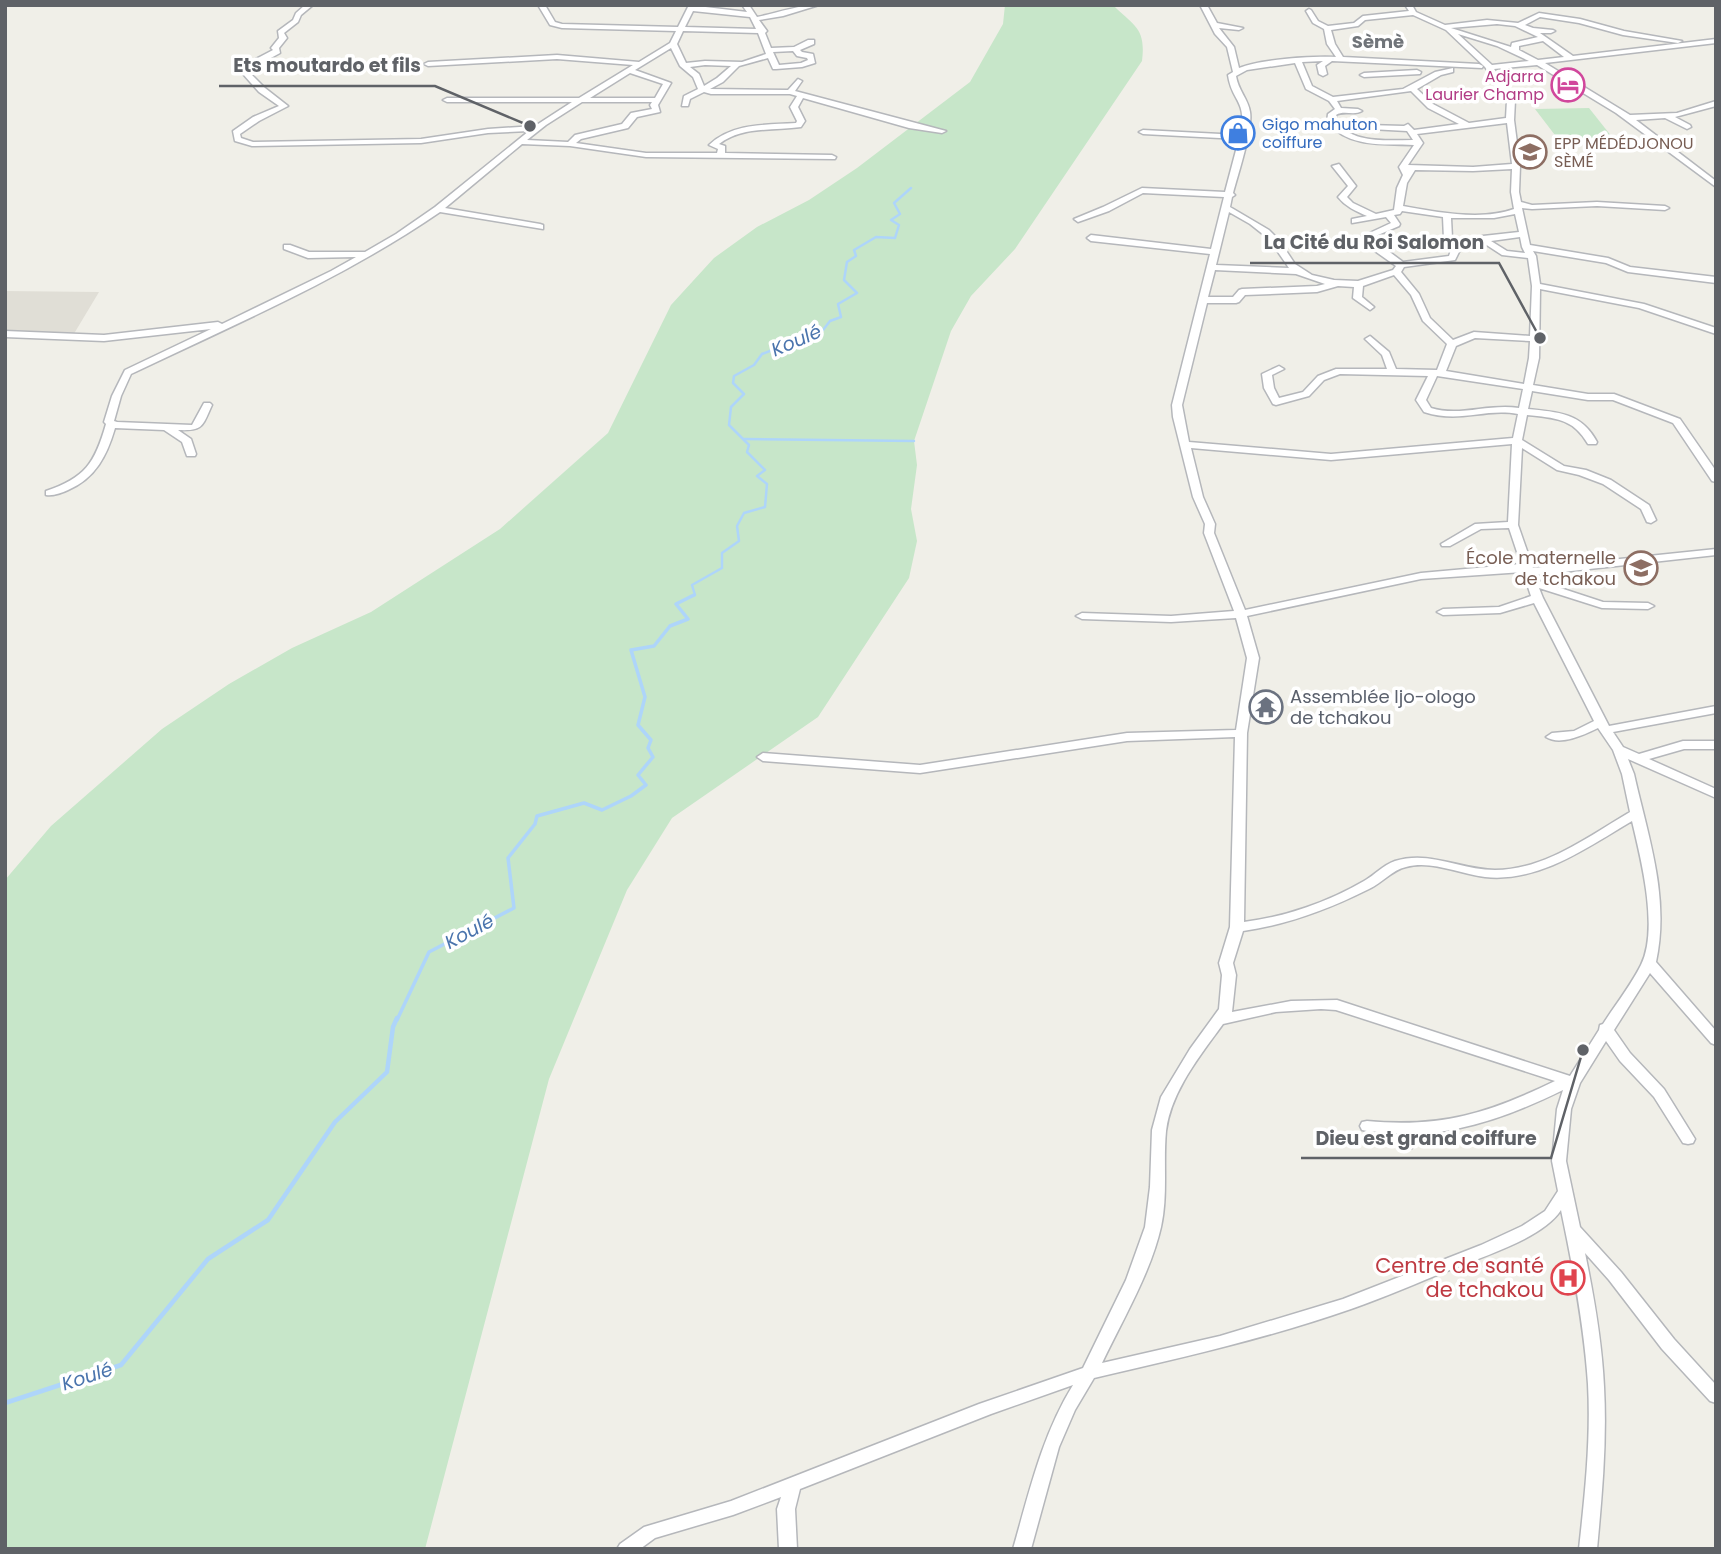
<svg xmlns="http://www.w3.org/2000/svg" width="1721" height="1554" font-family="Poppins,sans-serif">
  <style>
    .education { fill: #e0ded6 }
    .green { fill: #c7e6c9 }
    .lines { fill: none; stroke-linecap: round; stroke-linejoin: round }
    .stream-far2 { stroke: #aed5fa; stroke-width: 2.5 }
    .stream-far1 { stroke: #aed5fa; stroke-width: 3.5 }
    .stream { stroke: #aed5fa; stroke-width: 4.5 }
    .street-casing { stroke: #b5b7bb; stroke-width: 3 }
    .street { fill: #fff; fill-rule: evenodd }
    .labels { text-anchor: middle; stroke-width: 7; stroke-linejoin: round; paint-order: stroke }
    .far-hotel-label { font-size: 16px; fill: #b23c85; stroke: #fff; text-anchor: end }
    .far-shop-label { font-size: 16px; fill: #366cbe; stroke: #fff; text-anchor: start }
    .far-education-label { font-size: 16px; fill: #785e54; stroke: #fff; text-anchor: start }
    .far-quarter-label { font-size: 18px; font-weight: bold; fill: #707479; stroke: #fff }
    .education-label { font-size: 18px; fill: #785e54; stroke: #fff; text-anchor: end }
    .worship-label { font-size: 18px; fill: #5b616d; stroke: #fff; text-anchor: start }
    .water-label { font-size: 19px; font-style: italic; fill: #4a74ad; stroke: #fff }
    .near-health-label { font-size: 21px; fill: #be3a42; stroke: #fff; text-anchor: end }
    .leader { fill: none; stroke: #5f6267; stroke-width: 2.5 }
    .callout-dot { fill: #5f6267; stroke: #fff; stroke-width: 2.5 }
    .callout-label { font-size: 19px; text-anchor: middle; font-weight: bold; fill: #5f6267; stroke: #fff; stroke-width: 7; stroke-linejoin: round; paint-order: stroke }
  </style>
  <rect width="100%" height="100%" fill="#f0efe8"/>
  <path class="education" d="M5,291l94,1 -27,45 -67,-4z"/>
  <g class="green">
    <path d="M1005,5h108c22,22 33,23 29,56l-127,188 -44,47 -20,35 -37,110 3,24 -6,44 6,32 -8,37 -91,139 -146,101 -45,72 -78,189 -124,470h-420v-669l46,-54 111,-97 67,-45 63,-36 79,-36 129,-83 108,-96 63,-128 43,-47 43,-31 52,-27 48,-32 113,-86 33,-58z"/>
    <path d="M1589,108l27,34 -55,1 -26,-34z"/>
  </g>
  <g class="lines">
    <g class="stream-far2">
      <path d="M744,439l170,2"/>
      <path d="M690,597l5,-2 -3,-10 30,-17v-15l17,-12 -2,-15 7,-13 21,-6 2,-23 -10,-8 8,-6 -18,-18 2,-7 -20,-20 2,-18 13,-13 -11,-11 1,-7 20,-11 8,-11 61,-24 7,-9 11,-4 -3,-13 19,-11 -13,-13 3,-18 9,-6 -2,-6 22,-13 19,1 4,-13 -8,-5 9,-6 -6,-11 17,-15"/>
    </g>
    <path class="stream-far1" d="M397,1020l32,-68 85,-44 -6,-50 27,-34 2,-8 47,-13 18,7 29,-14 15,-11 -8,-10 15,-18 -5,-9 3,-8 -13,-15 7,-28 -14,-47 23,-4 16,-20 18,-7 -12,-15 18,-9"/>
    <path class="stream" d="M5,1403l116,-38 87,-106 60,-39 67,-98 52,-50 6,-45 4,-9"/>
    <defs>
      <g id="street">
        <path d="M305,5h8l-12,10 -3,7 -14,11 3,5 -8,10 1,5 -22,12 -7,9 14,14 23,18 -29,15 -19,13 1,4 12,4 168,-3 67,-10 47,-3 37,-24h-125l-4,-2 4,-2h132l54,-33 -76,-6 -129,7 -4,-2 4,-2 129,-7 82,7 31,-19 6,-12 -114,-3 -12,-3 -12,-20h7l10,17 7,2 116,3 11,-22 58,7 -5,-7h7l8,12c20,-4 41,-12 62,-12l-36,11 -24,4 8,11 -2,2 6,15 23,-1 14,-7h6v4l-14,6 2,2 11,2 2,9 -13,4 -26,2h-3l-5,-11 -29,8 -16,16 -13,7 78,1 10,-11 4,2 -7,10 151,40 -4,2 -33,-5 -106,-30 -5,9 7,14 -4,6c-28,4 -59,-1 -82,17l6,2v7l107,2 4,2 -1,2 -189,-2 -76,-11 -48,-2 -77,64 95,16 3,1v4l-103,-17c-96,66 -204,112 -309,162l-10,22 -7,25 3,1 75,3 12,-22h6l2,2c-10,22 -9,26 -34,25l13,9 5,15 -1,2h-8l-5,-14 -18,-12 -49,-2c-8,27 -19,50 -47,62 -7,3 -14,6 -22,5v-4c39,-13 49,-28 60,-67l-2,-2 8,-26 13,-26 86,-41 -107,12 -99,-4v-6l99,4 114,-13 4,2 109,-53 25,-14 -48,1 -24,-9v-4h6l19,7h56l31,-18 39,-27 94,-76 -41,2 -67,10 -169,3 -17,-5 -2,-10 20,-14 26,-11 -20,-14 -16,-18 9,-13 21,-11 -2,-2 8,-10 -1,-7 15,-11 3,-7zM693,11l57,6 6,12 -71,-2zM683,31l75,2 8,21 -24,8 -37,-1 -19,2 -9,-19zM671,48l9,18 13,11 5,12 -14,7 -2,10h6l2,-7 14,-7 7,2h79l7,2 -7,11 7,14 -1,2c-30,2 -64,0 -87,22l9,4 -1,4h-71l-70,-10 5,-4 47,-11 9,-11 23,-5 -2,-7 13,-22 -36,-13zM793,51l4,5 10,2 1,2 -7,3 -22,2 -6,-13zM705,65l26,1 -14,12 -13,8 -5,-12 -9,-7zM630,73l33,11 -8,14h-65zM582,102h70l-2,3 2,4 -21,4 -9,11 -47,11 -7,7 -41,-2 19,-15z"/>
        <path d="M1200,5h7l10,18 26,5 -4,2 -20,-2 15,19 5,21c21,-9 74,-12 97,-11l-9,-13 -3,-15 -11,-6 -7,-12 3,-2 2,1 7,11 10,5 26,-3 9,-7 46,-5 -4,-6h7l4,7 29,13 42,-5 31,3 21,-10 41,6 44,12 58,10 -4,2 -55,-8 -44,-12 -39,-6 -15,8 8,3 20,2 2,1 -4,2h-11l33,23 143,-17v4l-171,20 85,52 47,-2 39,-12v5l-41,11 15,8 1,2 -4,2 -22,-11 -29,2 80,61v6l-100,-74 -79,-48 -43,4 21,31 -1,20 6,46 -1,26 2,10 11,3 65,-3 68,4 4,2 -4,2 -68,-4 -65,3 -10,-1 8,37 78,13 22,9 86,10v6l-88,-11 -22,-9 -73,-12 3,5 4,28 104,20 72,24v6l-77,-26 -99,-19 -1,69 -6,27 55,9h26l66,25 36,52v11l-4,-1 -39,-58 -60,-23h-25l-56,-9 -4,18c30,3 54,4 69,33l-1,2h-8c-15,-26 -33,-26 -61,-29l-5,25 42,26 22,4 25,10 38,25 7,15 -5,3 -4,-1 -6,-13 -38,-25 -24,-9 -22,-5 -35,-22 -4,77 15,43 183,-19v6l-181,20 1,5 67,22 45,1 6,3 -6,3 -46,-1 -63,-20 4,10 66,128 107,-20v7l-103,19 10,15 16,7 44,-13h33v8h-32l-35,10 67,30v9l-88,-39 6,15c14,63 36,123 22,188l60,69v14l-5,-2 -61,-70 -36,57 16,23 34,36 31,50 -2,4 -5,1 -5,-1 -29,-46 -34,-36 -14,-20 -26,42 -9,26 -5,52 14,66 41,45 53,67 42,46v18l-6,-2 -48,-52 -53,-69 -24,-27c9,44 17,89 19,134 3,54 -2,108 -7,162h-18c6,-55 12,-110 9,-165 -4,-59 -15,-117 -27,-174 -18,28 -75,45 -106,58 -34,13 -69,29 -104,41 -83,29 -170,49 -257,69l-19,32 -16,37 -28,102h-18c16,-56 29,-114 60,-164l-82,29 -191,75 -5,20 2,40h-18l-2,-40 4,-12 -48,18 -78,23 -15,11h-23l3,-5 24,-17 87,-26 248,-97 104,-36 43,-88 19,-53 5,-40 2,-57 9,-33 29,-48 29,-40 3,-34 -3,-12 11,-36 5,-190 -108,4 -207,32 -157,-12 -6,-4 6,-4 157,12 207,-32 109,-3 11,-72 -11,-40 -65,4 -89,-3 -6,-3 6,-3 89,3 63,-5 -30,-78 1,-9 -12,-27 -20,-80 -1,-12 38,-151 -119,-13 -4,-3 4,-3 120,14 13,-52 -81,-4 -34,18 -31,11 -4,-3 29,-12 39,-19 83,4 14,-53 -96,-5 -4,-2 4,-2 97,5c8,-35 -8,-32 -12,-60l5,-3 -6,-25 -12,-13zM1413,15l33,15 39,37 22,33 -1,18 -37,5 -36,-19 -16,-15 24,-14 12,-3v-4l-18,4 -32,17 -70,8 -21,-11 -10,-24 21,-1 -6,4 2,9 4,2 4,-2 -2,-8 7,-5 150,7 1,-2 -4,-2 -136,-7 -8,-13 -4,-14 27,-4 7,-6zM1497,24l18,2 23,11 -26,6 -1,4 -60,-19zM1458,34l39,12 32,15 -37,4zM1543,41l21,16 -26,3 -19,-10v-4zM1295,63l11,26 23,12 6,8 -7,5 -1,8c22,26 56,22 87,23l-15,22 4,8 -6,13 -3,22 -18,4 -23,-11 -6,-6 9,-11 -17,-22 -7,2 16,20 -10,11c8,10 18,14 29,19l-15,3v4l34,-6 5,6 -30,14 11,12 24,17 -3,4 -35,11 -24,-1 -22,-5 -17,-11 -16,-24 -10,-10 -39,-23 2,-10 3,-2 -2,-2c5,-19 20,-64 17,-81 -2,-13 -12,-22 -14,-36l11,-6zM1411,91l17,17 31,16 -45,6 -6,-6 -4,2 -37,-1 -1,2 4,2 37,2 6,9c-27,0 -58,4 -78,-18l1,-7c8,-5 18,1 26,-4l-4,-2 -17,-1 -4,-7zM1507,123l5,41 -39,3 -65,-2 15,-22 -6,-9zM1512,169l-1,23 3,17c-33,12 -77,3 -111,-3l4,-23 8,-13 58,1zM1402,211l41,6 1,22 8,8 -3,9 -46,6 -32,-24 28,-12 1,-2 -6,-9 6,-1zM1229,212l21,12 19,15 20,29 -73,-3zM1515,214l4,18 -36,4 -25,7 -6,-5 -1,-20h43zM1520,237l2,10 3,6 -18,-2 -16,-10zM1482,242l20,13 26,3 4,28 -2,50 -56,-4 -21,8 -23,-22 -11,-24 -18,-22 3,-5 51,-7 6,-12zM1215,270l81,4 29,10 -8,2 -75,3 -3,1 -6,7h-25zM1394,275l17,20 12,26 24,23 -10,26 -41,-1 -7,-17 -19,-16 -5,3 17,16 5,14h-51l-18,7 -15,16 -24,6 -5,-10 -2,-13 12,-6 -5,-3 -17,8 2,14 9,16 3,1 33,-9 15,-16 16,-6 88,2 -12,24 8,12c37,12 59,-4 94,2l-5,24 -182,16 -142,-12 -7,-37 25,-102h29l3,-1 6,-7 72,-3 21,-6 16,1 -1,11 17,12 4,-3 -12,-10 1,-11zM1475,338l55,3 -1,17 -5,26 -78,-13 10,-25zM1437,376l86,13 -4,19c-30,-5 -59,9 -88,0l-5,-8zM1512,444l-4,78 -33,2 -34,20 1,2h8l31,-17 28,-1 12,36 -100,9 -176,37 -31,-77 1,-9 -12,-27 -12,-49 140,12zM1523,572l8,24 -32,11 -56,2 -6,3 6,3 57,-2 34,-10 60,118 -20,10 -22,2 -6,4c14,9 38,-2 52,-9l15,22 9,24 8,38c-41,24 -85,58 -135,58 -34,0 -65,-20 -100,-9 -12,4 -20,14 -31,20 -36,21 -79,36 -120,41l3,-189 12,-75 -12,-42 174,-37zM1632,821c9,38 27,108 9,144 -10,20 -25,39 -38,59l-3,1 -1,5 -29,46 -233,-76 -46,1 -59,11 4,-37 -3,-12 10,-32c44,-6 86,-22 126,-42 13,-6 23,-19 37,-22 26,-7 53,7 79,10 54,6 103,-30 147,-56zM1321,1009l15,1 219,71c-66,32 -114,47 -188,40l-5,1 -2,4 2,4 5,1 37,3 -4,10 2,4 5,1 5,-1 7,-14c51,-3 99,-22 144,-44l-6,19 -5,52 6,30 -13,20 -23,15 -41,19 -138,54 -123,37 -118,27c20,-42 49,-91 59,-136 7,-32 2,-64 5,-96 5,-40 34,-75 57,-107l53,-12z"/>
        <path d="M1417,70l4,2 -1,2 -56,3 -4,-2 4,-2z"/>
      </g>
    </defs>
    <use href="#street" class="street-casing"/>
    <use href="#street" class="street"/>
  </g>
  <defs>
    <symbol id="hotel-ring" viewBox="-11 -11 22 22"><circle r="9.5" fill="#fff" stroke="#d1479c" stroke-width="1.5"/><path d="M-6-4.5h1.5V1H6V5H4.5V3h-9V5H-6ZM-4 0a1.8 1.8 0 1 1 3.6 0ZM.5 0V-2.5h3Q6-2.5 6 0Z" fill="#d1479c"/></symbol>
    <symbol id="shop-ring" viewBox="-11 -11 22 22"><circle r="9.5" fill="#fff" stroke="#3f7fe0" stroke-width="1.5"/><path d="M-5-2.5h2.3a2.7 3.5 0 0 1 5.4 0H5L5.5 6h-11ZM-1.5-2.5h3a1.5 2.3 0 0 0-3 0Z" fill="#3f7fe0"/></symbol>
    <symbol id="school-ring" viewBox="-11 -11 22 22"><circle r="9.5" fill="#fff" stroke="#8d6e63" stroke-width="1.5"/><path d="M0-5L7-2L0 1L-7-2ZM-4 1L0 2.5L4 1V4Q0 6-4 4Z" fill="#8d6e63"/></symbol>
    <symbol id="temple-ring" viewBox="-11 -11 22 22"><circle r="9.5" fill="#fff" stroke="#6b7280" stroke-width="1.5"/><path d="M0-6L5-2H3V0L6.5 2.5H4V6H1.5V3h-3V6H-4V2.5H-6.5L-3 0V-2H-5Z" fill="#6b7280"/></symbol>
    <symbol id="hospital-ring" viewBox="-11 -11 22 22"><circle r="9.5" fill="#fff" stroke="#e0444e" stroke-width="1.5"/><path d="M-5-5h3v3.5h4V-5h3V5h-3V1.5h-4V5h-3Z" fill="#e0444e"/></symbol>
  </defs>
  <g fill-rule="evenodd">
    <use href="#hotel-ring" x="1549" y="66" width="38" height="38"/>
    <use href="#shop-ring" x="1219" y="114" width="38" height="38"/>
    <use href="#school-ring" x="1511" y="133" width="38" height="38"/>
    <use href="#school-ring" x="1622" y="549" width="38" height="38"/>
    <use href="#temple-ring" x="1247" y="688" width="38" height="38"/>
    <use href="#hospital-ring" x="1549" y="1259" width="38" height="38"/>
  </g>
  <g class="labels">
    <g class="far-hotel-label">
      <text x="1544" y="82">Adjarra<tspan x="1544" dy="18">Laurier Champ</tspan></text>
    </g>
    <g class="far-shop-label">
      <text x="1262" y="130">Gigo mahuton<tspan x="1262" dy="18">coiffure</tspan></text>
    </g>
    <g class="far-education-label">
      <text x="1554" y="149">EPP MÉDÉDJONOU<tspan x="1554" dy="18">SÈMÉ</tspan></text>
    </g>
    <g class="far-quarter-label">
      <text x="1378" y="48">Sèmè</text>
    </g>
    <g class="education-label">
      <text x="1616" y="564">École maternelle<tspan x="1616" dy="21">de tchakou</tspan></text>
    </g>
    <g class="worship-label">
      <text x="1290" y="703">Assemblée Ijo-ologo<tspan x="1290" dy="21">de tchakou</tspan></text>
    </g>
    <g class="water-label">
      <text transform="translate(796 340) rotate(-23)" y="7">Koulé</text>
      <text transform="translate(469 931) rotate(-28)" y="7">Koulé</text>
      <text transform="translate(87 1376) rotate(-18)" y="7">Koulé</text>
    </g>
    <g class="near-health-label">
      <text x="1544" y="1273">Centre de santé<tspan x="1544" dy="24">de tchakou</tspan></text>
    </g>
  </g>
  <path class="leader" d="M530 126L435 86H219M1540 338L1499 263H1250M1583 1050L1551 1158H1301"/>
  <g class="callout-dot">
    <circle cx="530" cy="126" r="7"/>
    <circle cx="1540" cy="338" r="7"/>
    <circle cx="1583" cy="1050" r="7"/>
  </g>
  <g class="callout-label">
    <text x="327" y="72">Ets moutardo et fils</text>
    <text x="1374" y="249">La Cité du Roi Salomon</text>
    <text x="1426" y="1145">Dieu est grand coiffure</text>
  </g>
  <rect width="1721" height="1554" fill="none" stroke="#5f6267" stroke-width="14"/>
</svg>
